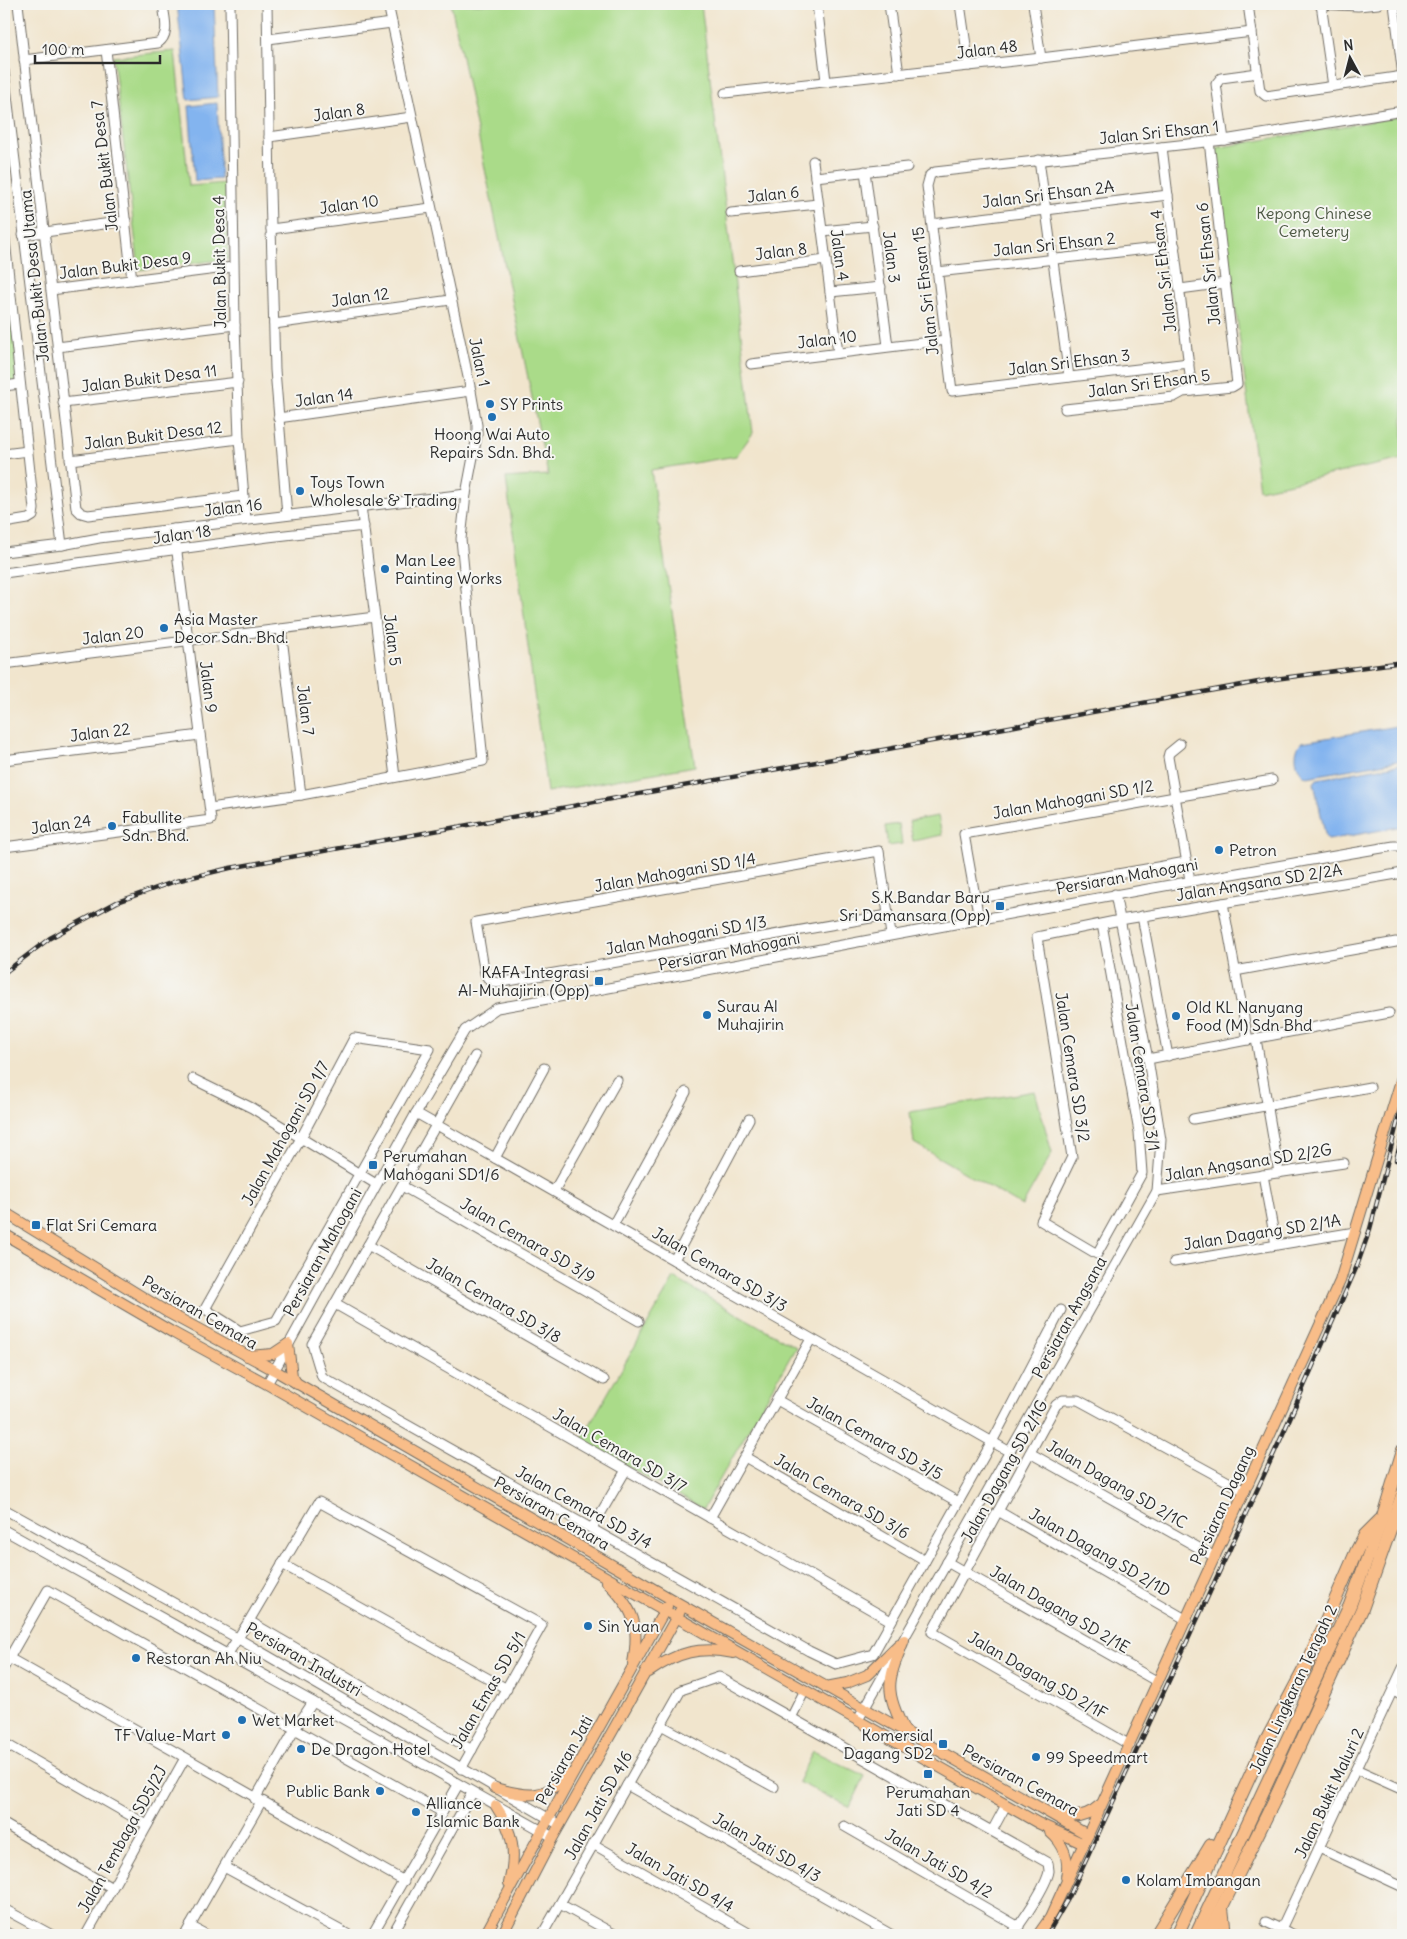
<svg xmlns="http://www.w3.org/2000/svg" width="1407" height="1939" font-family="Delius,sans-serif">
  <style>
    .green { fill: #aadb89; stroke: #6a835a }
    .water { fill: #83b4ef; stroke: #57708d }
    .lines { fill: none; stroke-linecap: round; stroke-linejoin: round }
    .minor-casing { stroke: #706c64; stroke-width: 11 }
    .major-casing { stroke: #706c64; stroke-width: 12 }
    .highway-casing { stroke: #706c64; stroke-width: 14 }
    .minor { stroke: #fff; stroke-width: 9 }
    .major { stroke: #f8bd89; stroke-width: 10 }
    .highway { stroke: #f8bd89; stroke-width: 12 }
    .rail-casing { stroke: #2b2b2b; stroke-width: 4.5 }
    .rail { stroke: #f6f6f2; stroke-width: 2.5; stroke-dasharray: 8; stroke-linecap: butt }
    .poi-dot { fill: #1f6fb2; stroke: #f6f6f2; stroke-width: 2 }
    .labels { text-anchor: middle; stroke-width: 4; stroke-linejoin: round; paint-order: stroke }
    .street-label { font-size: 16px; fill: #2b2b2b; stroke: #f6f6f2 }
    .park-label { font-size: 16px; fill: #4b5742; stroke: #f6f6f2 }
    .poi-label { font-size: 16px; fill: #2b2b2b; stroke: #f6f6f2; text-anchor: start }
  </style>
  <rect width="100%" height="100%" fill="#f6f6f2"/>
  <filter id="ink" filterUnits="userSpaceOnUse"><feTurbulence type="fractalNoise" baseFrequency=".02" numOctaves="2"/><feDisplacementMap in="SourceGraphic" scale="10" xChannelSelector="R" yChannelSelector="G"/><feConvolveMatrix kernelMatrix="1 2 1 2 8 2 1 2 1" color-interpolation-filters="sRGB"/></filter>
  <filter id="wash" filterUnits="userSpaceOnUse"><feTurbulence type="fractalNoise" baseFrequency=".0096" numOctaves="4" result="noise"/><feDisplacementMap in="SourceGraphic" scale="20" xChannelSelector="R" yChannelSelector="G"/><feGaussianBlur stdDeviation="1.12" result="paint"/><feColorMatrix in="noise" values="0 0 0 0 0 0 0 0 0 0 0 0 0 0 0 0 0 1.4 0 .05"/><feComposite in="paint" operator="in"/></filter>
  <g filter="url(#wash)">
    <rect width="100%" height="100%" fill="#f1e5cd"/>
    <g class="green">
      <path d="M451,4h250l52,429 -17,23 -85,14 44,296 -148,26 -41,-314 42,-3z"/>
      <path d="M175,51l14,135 37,-3 2,76 -89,11 -26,-213z"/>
      <path d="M1403,116v343l-144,31 -44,-342z"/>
      <path d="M4,248l16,136 -16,2z"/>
      <path d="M938,816l4,19 -29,6 -4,-20z"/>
      <path d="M899,824l3,20 -14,2 -3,-20z"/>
      <path d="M1035,1091l17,62 -30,53 -108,-63 -4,-31z"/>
      <path d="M674,1278l122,69 -93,162 -122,-69z"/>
      <path d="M813,1751l52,25 -15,31 -52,-25z"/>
    </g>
    <g class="water">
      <path d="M177,4h37l4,93 -30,3z"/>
      <path d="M217,103l4,76 -26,2 -6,-75z"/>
      <path d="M1403,725v35l-96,17c-12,-5 -15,-28 -5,-35z"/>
      <path d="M1403,764v62l-75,14 -2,-2 -12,-55 3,-4z"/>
    </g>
  </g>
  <g filter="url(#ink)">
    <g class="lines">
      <defs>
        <g id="minor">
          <path d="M18,4l58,504 5,5 7,2 155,-19"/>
          <path d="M230,4l5,321 4,114 7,81"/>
          <path d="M267,4l3,186 5,180 12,145"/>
          <path d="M817,4l9,77"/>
          <path d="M889,4l10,70"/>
          <path d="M960,4l9,62"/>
          <path d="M1033,4l8,54"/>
          <path d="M1248,4l12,87 6,5 137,-20"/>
          <path d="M1318,4l40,2 20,-2"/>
          <path d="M1321,4l12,82"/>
          <path d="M1394,4l9,72"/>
          <path d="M268,39l124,-16"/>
          <path d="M106,50l26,230"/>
          <path d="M24,60l134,-17c13,-9 6,-26 5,-39"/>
          <path d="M4,71l58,474"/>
          <path d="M725,93l316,-35 211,-26"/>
          <path d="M269,137l143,-20"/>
          <path d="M1224,140l-8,-56 5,-6 37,-5"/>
          <path d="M1162,147l30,244"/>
          <path d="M1039,160l30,217"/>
          <path d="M813,161l25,192"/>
          <path d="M865,171l23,175"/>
          <path d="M815,177l92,-10"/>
          <path d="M731,213l87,-9"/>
          <path d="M932,224l236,-29"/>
          <path d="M271,229l160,-21"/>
          <path d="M4,231l30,278 -1,7 -5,3 -24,4"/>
          <path d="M822,231l51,-5"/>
          <path d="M23,235l103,-14"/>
          <path d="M739,271l87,-11"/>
          <path d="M937,272l238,-26"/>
          <path d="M1180,289l45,-6"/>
          <path d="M51,290l182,-23"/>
          <path d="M830,292l51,-5"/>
          <path d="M274,324l177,-24"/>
          <path d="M57,347l178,-22"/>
          <path d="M1189,363l-237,28 -25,-205 3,-11 5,-3 289,-32 179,-29"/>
          <path d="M751,364l195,-24"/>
          <path d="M4,386l16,-2"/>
          <path d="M63,403l175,-21"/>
          <path d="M1065,409l109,-12 9,-5 49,-5 5,-3 -28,-243"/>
          <path d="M278,418l193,-27"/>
          <path d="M4,454l24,-3"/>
          <path d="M70,460l169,-21"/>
          <path d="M361,506l34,271"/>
          <path d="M4,552l58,-7 37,-7 367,-44"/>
          <path d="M4,573l264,-36 96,-11"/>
          <path d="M281,629l20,166"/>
          <path d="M4,664l371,-47"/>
          <path d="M1180,744l-11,9 -1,4 22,123"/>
          <path d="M4,760l196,-25"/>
          <path d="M210,808l91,-13 182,-34 -22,-222 5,-45 11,-58v-11l-6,-34 -83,-387"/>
          <path d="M4,847l207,-27 -37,-291"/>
          <path d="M975,899l211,-37"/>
          <path d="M1223,903l25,137"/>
          <path d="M888,915l-391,68 -8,-3 -4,-6 -9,-52 403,-71 12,84"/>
          <path d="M1142,916l26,140"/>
          <path d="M979,919l-15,-85 308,-54"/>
          <path d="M1102,924l37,208 3,41 -45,81 -56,-33 31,-64 -35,-220 83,-17 283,-47"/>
          <path d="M1235,971l161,-29"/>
          <path d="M354,1038l76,11 -154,272 -36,10 -35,-22 96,-171z"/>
          <path d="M1256,1039l23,134"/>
          <path d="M475,1056l-163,288 10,33 487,274 27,13 37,-10 119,-212 69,-132"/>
          <path d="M1148,1059l241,-46"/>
          <path d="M193,1079l59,29 124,76"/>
          <path d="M416,1113l594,339"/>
          <path d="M1193,1119l177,-32"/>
          <path d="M495,1158l49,-90"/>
          <path d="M1263,1175l13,70"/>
          <path d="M402,1186l237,135"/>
          <path d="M554,1191l63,-111"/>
          <path d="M1157,1191l187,-28"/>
          <path d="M613,1225l73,-133"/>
          <path d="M368,1245l236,135"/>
          <path d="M674,1260l75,-141"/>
          <path d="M1174,1262l181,-30"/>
          <path d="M335,1304l556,317"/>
          <path d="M267,1384l149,-271 49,-83 32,-22c299,-53 597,-112 897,-162h9"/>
          <path d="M777,1400l181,102"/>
          <path d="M1030,1453l185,104"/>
          <path d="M745,1457l180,104"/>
          <path d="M4,1509l233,129 323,187"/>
          <path d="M998,1511l189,109"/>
          <path d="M710,1518l101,-179"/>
          <path d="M592,1528l34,-58"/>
          <path d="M4,1530l309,172 240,135"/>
          <path d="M947,1562l211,120"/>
          <path d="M282,1564l225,125"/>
          <path d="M249,1621l223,129"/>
          <path d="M227,1655l22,-34 70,-119 223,123 -81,144"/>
          <path d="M9,1658l395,223"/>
          <path d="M4,1667l44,-77 394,222"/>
          <path d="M1393,1691l10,5"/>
          <path d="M791,1718l14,-28"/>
          <path d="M858,1720l299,-529 4,-51 -13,-81 -33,-165"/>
          <path d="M661,1725l113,62"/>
          <path d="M4,1743l143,82"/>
          <path d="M1130,1745l-198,-113 124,-227 7,-5h15l167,91"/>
          <path d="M1356,1769l47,21"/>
          <path d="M627,1785l265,150"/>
          <path d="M255,1799l40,-70 18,-27"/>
          <path d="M4,1824l108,64"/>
          <path d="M844,1826l175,101"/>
          <path d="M992,1831l14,-26"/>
          <path d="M593,1844l159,91"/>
          <path d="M1319,1848l84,39"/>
          <path d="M224,1867l125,68"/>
          <path d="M560,1904l56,31"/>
          <path d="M4,1909l48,26"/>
          <path d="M1266,1922l28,13"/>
          <path d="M190,1926l17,9"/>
          <path d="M1281,1929l122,-261"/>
          <path d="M4,1931l7,4"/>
          <path d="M86,1935l99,-177"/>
          <path d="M185,1935l76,-133"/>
          <path d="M372,1935l86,-150"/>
          <path d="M392,1935l80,-142"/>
          <path d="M542,1935l139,-245 38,-13 329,186c0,0 1,7 1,8 -2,14 -28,53 -38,64"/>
        </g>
        <g id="major">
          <path d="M4,1212l163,100 107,58 397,229 417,236"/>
          <path d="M4,1234l168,98 95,52 771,439 46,21"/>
          <path d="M288,1344l4,32 5,8"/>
          <path d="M247,1356l26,-2 15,-10"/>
          <path d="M607,1582c27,27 33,43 26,81"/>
          <path d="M904,1640c-17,43 -20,48 1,92"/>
          <path d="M649,1672c28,-20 51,-26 85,-19"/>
          <path d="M826,1687l21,-4 20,-8 32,-31"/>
          <path d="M495,1788c33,9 50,12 74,-14"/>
          <path d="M496,1806c17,26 21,46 13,77"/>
          <path d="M1059,1815c16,4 29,1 41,-10"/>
          <path d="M1050,1832c13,11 20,27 16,45"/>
          <path d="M485,1935l94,-172 88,-157"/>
          <path d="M502,1935l51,-98 127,-226"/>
          <path d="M1038,1935l12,-17 290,-637 63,-207"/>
        </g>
        <g id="highway">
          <path d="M1222,1908l3,27"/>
          <path d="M1156,1935l55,-90"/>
          <path d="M1177,1935l90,-196 42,-79 48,-110 8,-15 15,-15"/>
          <path d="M1196,1935l154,-330 33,-89 20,-66"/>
          <path d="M1208,1935l65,-132 89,-194 41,-116"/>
        </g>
      </defs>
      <use href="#minor" class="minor-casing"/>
      <use href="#major" class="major-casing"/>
      <use href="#highway" class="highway-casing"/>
      <use href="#minor" class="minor"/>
      <use href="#major" class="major"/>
      <use href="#highway" class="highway"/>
      <defs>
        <g id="rail">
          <path d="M4,973l46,-35 67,-36 59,-21 54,-13 1045,-189 128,-17"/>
          <path d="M1396,1160l7,-27"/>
          <path d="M1047,1935l22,-38 213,-461 75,-170 13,-37 33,-128"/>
        </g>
      </defs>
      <use href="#rail" class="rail-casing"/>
      <use href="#rail" class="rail"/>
    </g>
  </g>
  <g class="poi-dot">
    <circle cx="490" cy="404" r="5"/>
    <circle cx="492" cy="417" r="5"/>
    <circle cx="300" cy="491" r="5"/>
    <circle cx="385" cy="569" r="5"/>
    <circle cx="164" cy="628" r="5"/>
    <circle cx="112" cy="826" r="5"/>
    <circle cx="1219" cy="850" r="5"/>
    <rect x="995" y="901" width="10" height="10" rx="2.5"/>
    <rect x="594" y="976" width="10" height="10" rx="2.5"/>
    <circle cx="707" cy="1015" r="5"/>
    <circle cx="1176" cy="1016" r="5"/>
    <rect x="368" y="1160" width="10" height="10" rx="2.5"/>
    <rect x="31" y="1220" width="10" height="10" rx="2.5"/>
    <circle cx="588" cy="1626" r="5"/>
    <circle cx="136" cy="1658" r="5"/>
    <circle cx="242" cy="1720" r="5"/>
    <circle cx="226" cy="1735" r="5"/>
    <rect x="938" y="1739" width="10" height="10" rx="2.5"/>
    <circle cx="301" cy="1749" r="5"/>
    <circle cx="1036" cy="1757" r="5"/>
    <rect x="923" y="1769" width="10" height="10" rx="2.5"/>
    <circle cx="380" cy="1791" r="5"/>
    <circle cx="416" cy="1812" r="5"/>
    <circle cx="1126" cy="1880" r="5"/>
  </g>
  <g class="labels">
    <g class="street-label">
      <text transform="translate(987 49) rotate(-7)" y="6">Jalan 48</text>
      <text transform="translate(339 112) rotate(-8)" y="6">Jalan 8</text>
      <text transform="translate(1159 132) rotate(-6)" y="6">Jalan Sri Ehsan 1</text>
      <text transform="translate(104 166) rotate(-97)" y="6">Jalan Bukit Desa 7</text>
      <text transform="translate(773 194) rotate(-6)" y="6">Jalan 6</text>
      <text transform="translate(1048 194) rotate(-7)" y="6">Jalan Sri Ehsan 2A</text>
      <text transform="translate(349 204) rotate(-8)" y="6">Jalan 10</text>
      <text transform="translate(1054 244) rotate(-6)" y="6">Jalan Sri Ehsan 2</text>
      <text transform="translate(781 251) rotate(-7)" y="6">Jalan 8</text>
      <text transform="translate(840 255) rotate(82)" y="6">Jalan 4</text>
      <text transform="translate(892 257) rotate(83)" y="6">Jalan 3</text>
      <text transform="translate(219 262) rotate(-91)" y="6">Jalan Bukit Desa 4</text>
      <text transform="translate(1208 264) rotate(-96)" y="6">Jalan Sri Ehsan 6</text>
      <text transform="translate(125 265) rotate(-7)" y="6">Jalan Bukit Desa 9</text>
      <text transform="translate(1163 271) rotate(-97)" y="6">Jalan Sri Ehsan 4</text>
      <text transform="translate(34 276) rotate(-96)" y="6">Jalan Bukit Desa Utama</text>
      <text transform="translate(925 291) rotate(-97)" y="6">Jalan Sri Ehsan 15</text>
      <text transform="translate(360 297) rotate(-8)" y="6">Jalan 12</text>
      <text transform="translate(827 339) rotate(-7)" y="6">Jalan 10</text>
      <text transform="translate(480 362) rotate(78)" y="6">Jalan 1</text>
      <text transform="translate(1069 362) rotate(-7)" y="6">Jalan Sri Ehsan 3</text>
      <text transform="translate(149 378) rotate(-7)" y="6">Jalan Bukit Desa 11</text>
      <text transform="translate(1149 383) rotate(-8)" y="6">Jalan Sri Ehsan 5</text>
      <text transform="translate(324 397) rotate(-8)" y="6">Jalan 14</text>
      <text transform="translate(153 435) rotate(-7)" y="6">Jalan Bukit Desa 12</text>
      <text transform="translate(233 507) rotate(-7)" y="6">Jalan 16</text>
      <text transform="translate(182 534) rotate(-8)" y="6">Jalan 18</text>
      <text transform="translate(113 635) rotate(-7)" y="6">Jalan 20</text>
      <text transform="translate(393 640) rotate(83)" y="6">Jalan 5</text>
      <text transform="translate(209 687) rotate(83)" y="6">Jalan 9</text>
      <text transform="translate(306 710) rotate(83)" y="6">Jalan 7</text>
      <text transform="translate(100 732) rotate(-7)" y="6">Jalan 22</text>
      <text transform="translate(1073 799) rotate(-10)" y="6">Jalan Mahogani SD 1/2</text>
      <text transform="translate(61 824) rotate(-8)" y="6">Jalan 24</text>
      <text transform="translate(675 872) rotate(-10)" y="6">Jalan Mahogani SD 1/4</text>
      <text transform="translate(1127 876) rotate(-10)" y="6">Persiaran Mahogani</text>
      <text transform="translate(1259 882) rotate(-9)" y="6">Jalan Angsana SD 2/2A</text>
      <text transform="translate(686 935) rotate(-10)" y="6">Jalan Mahogani SD 1/3</text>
      <text transform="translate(729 951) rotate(-11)" y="6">Persiaran Mahogani</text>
      <text transform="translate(1073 1067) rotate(81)" y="6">Jalan Cemara SD 3/2</text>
      <text transform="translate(1143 1077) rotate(81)" y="6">Jalan Cemara SD 3/1</text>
      <text transform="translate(285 1133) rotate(-61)" y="6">Jalan Mahogani SD 1/7</text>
      <text transform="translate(1248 1162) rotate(-9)" y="6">Jalan Angsana SD 2/2G</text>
      <text transform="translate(1262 1232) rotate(-9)" y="6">Jalan Dagang SD 2/1A</text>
      <text transform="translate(528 1240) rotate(30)" y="6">Jalan Cemara SD 3/9</text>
      <text transform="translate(322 1252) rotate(-61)" y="6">Persiaran Mahogani</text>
      <text transform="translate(720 1269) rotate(30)" y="6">Jalan Cemara SD 3/3</text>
      <text transform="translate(494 1300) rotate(30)" y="6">Jalan Cemara SD 3/8</text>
      <text transform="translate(200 1312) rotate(30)" y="6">Persiaran Cemara</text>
      <text transform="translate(1069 1317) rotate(-61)" y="6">Persiaran Angsana</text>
      <text transform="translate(875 1438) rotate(29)" y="6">Jalan Cemara SD 3/5</text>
      <text transform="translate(620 1450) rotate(30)" y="6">Jalan Cemara SD 3/7</text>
      <text transform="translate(1004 1471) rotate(-61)" y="6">Jalan Dagang SD 2/1G</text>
      <text transform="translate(1117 1484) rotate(30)" y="6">Jalan Dagang SD 2/1C</text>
      <text transform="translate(842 1496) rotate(30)" y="6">Jalan Cemara SD 3/6</text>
      <text transform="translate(1222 1505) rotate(-65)" y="6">Persiaran Dagang</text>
      <text transform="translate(584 1507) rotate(29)" y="6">Jalan Cemara SD 3/4</text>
      <text transform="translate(552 1513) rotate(30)" y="6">Persiaran Cemara</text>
      <text transform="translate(1100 1552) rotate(30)" y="6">Jalan Dagang SD 2/1D</text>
      <text transform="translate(1060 1609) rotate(30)" y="6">Jalan Dagang SD 2/1E</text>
      <text transform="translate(304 1659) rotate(30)" y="6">Persiaran Industri</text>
      <text transform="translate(1038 1675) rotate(30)" y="6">Jalan Dagang SD 2/1F</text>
      <text transform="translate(1293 1689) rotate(-65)" y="6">Jalan Lingkaran Tengah 2</text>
      <text transform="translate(488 1690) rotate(-60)" y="6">Jalan Emas SD 5/1</text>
      <text transform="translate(564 1760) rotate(-61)" y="6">Persiaran Jati</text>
      <text transform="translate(1021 1780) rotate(29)" y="6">Persiaran Cemara</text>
      <text transform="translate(1329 1793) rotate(-65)" y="6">Jalan Bukit Maluri 2</text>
      <text transform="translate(598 1805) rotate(-61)" y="6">Jalan Jati SD 4/6</text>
      <text transform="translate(122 1839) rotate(-61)" y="6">Jalan Tembaga SD5/2J</text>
      <text transform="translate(767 1847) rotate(30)" y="6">Jalan Jati SD 4/3</text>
      <text transform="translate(939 1863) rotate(30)" y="6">Jalan Jati SD 4/2</text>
      <text transform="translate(680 1877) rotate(30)" y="6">Jalan Jati SD 4/4</text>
    </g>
    <g class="park-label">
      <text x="1314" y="219">Kepong Chinese<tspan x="1314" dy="18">Cemetery</tspan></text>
    </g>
    <g class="poi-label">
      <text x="500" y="410">SY Prints</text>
      <text x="492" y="440" text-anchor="middle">Hoong Wai Auto<tspan x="492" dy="18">Repairs Sdn. Bhd.</tspan></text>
      <text x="310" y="488">Toys Town<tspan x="310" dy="18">Wholesale &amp; Trading</tspan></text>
      <text x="395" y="566">Man Lee<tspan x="395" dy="18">Painting Works</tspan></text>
      <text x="174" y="625">Asia Master<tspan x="174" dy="18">Decor Sdn. Bhd.</tspan></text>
      <text x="122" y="823">Fabullite<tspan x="122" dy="18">Sdn. Bhd.</tspan></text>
      <text x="1229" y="856">Petron</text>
      <text x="990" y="903" text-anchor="end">S.K.Bandar Baru<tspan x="990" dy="18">Sri Damansara (Opp)</tspan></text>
      <text x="589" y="978" text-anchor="end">KAFA Integrasi<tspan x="589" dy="18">Al-Muhajirin (Opp)</tspan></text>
      <text x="717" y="1012">Surau Al<tspan x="717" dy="18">Muhajirin</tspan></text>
      <text x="1186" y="1013">Old KL Nanyang<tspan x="1186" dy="18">Food (M) Sdn Bhd</tspan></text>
      <text x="383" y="1162">Perumahan<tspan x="383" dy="18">Mahogani SD1/6</tspan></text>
      <text x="46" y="1231">Flat Sri Cemara</text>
      <text x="598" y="1632">Sin Yuan</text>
      <text x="146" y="1664">Restoran Ah Niu</text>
      <text x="252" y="1726">Wet Market</text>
      <text x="216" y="1741" text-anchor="end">TF Value-Mart</text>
      <text x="933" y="1741" text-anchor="end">Komersial<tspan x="933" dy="18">Dagang SD2</tspan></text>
      <text x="311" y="1755">De Dragon Hotel</text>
      <text x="1046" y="1763">99 Speedmart</text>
      <text x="370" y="1797" text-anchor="end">Public Bank</text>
      <text x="928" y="1798" text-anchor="middle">Perumahan<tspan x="928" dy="18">Jati SD 4</tspan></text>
      <text x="426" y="1809">Alliance<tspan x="426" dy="18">Islamic Bank</tspan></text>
      <text x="1136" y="1886">Kolam Imbangan</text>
    </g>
  </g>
  <rect width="1407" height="1939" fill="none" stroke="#f6f6f2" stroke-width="20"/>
  <g transform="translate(1350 58) rotate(353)" stroke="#f6f6f2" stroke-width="4" paint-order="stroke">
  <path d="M0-4L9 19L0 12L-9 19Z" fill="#2b2b2b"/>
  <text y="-8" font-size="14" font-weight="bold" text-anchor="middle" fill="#2b2b2b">N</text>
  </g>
  <path d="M35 55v8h125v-8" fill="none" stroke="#2b2b2b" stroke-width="2.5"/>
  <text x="42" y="55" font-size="15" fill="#2b2b2b" stroke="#f6f6f2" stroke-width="4" paint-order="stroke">100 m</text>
</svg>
